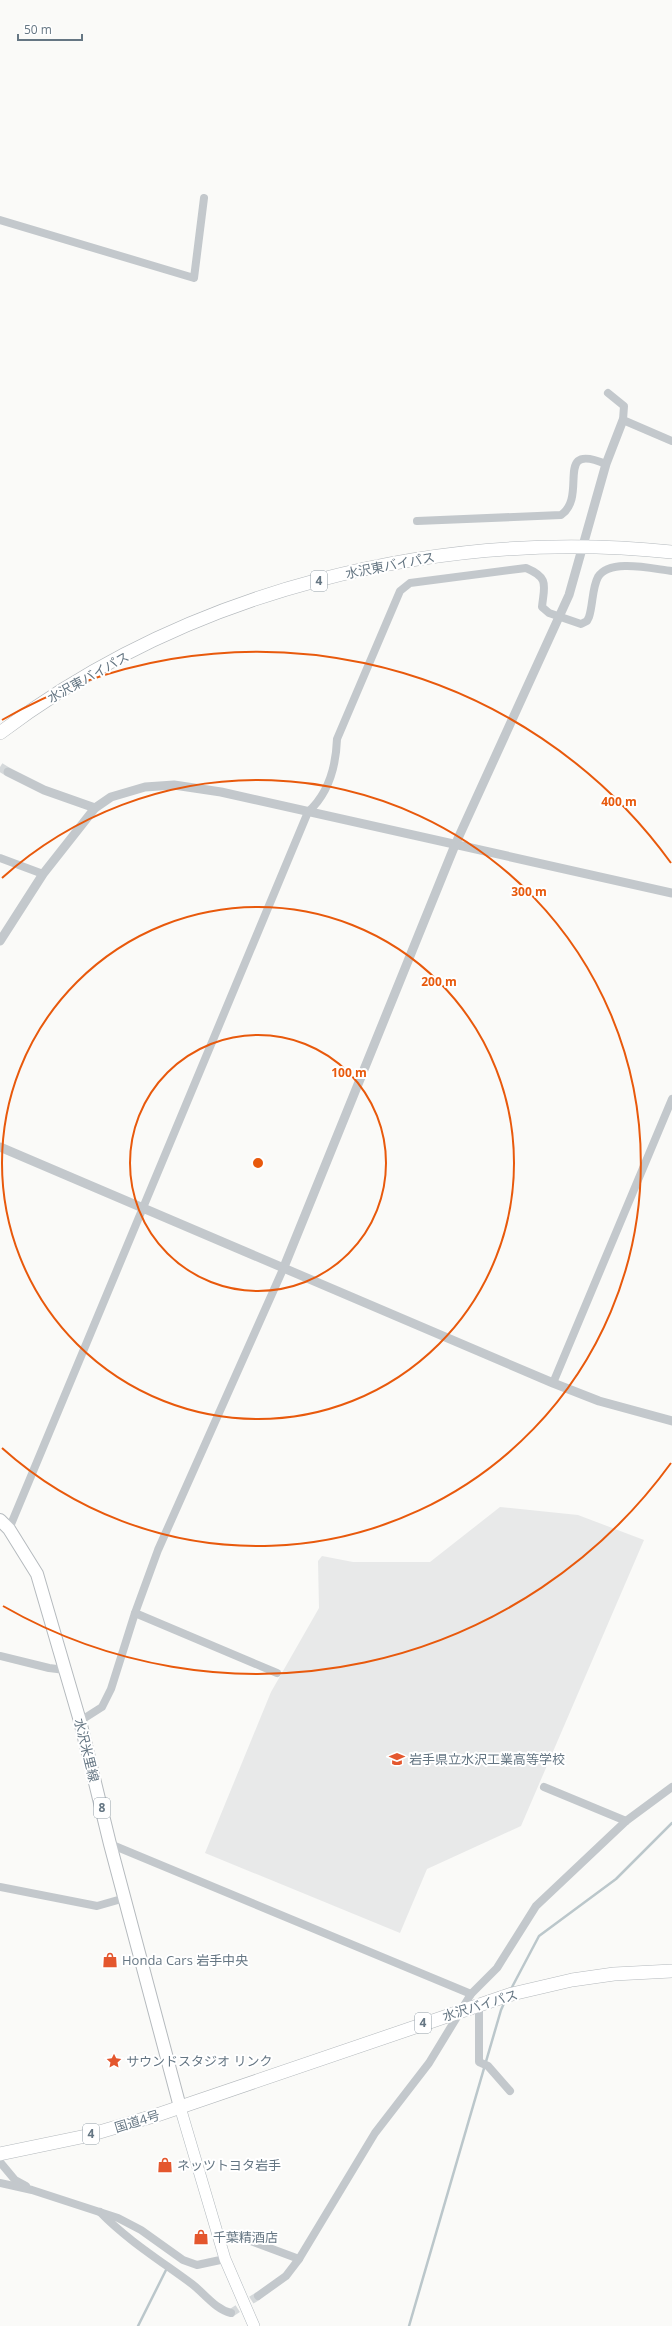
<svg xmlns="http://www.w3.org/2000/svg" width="672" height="2326" font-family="'Open Sans','Noto Sans JP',sans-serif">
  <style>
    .built { fill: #e8e9e9 }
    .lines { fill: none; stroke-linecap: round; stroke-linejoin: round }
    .stream { stroke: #bbc7cb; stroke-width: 2.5 }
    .minor-tunnel { stroke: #d5d9db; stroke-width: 8; stroke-dasharray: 8 4; stroke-linecap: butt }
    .tertiary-tunnel { stroke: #d5d9db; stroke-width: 9; stroke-dasharray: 9 4.5; stroke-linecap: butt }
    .secondary-casing { stroke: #b3babf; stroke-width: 12 }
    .primary-casing { stroke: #b5babe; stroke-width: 14 }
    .trunk-casing { stroke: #b4b9bd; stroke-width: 14 }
    .minor { stroke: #c3c8cc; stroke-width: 8 }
    .tertiary { stroke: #c3c8cc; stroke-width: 9 }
    .secondary { stroke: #fff; stroke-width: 11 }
    .primary { stroke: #fff; stroke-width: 12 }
    .trunk { stroke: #fff; stroke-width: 13 }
    .ring { fill: none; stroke: #e8590c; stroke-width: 2 }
    .labels { text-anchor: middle; stroke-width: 4; stroke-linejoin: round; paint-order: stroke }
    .shield { fill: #fff; stroke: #939fa8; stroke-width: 1 }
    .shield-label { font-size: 12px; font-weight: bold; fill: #657683 }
    .street-label { font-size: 13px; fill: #657683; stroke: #fff }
    .poi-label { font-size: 13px; fill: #657683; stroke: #fff; text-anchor: start }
    .centre { fill: #e8590c; stroke: #fff; stroke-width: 2 }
    .ring-label { font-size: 12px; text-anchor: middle; font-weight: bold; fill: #e8590c; stroke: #fff; stroke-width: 4; stroke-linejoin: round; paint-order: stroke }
  </style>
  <rect width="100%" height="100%" fill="#fafaf8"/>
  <path class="built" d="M500,1507l78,8 66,25 -123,286 -94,43 -27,64 -195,-80 66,-161 48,-84 -1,-47 4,-5 31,6h77z"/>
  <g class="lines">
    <g class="stream">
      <path d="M511,1989l28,-53 77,-57 56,-56"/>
      <path d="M138,2326l28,-56"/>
      <path d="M409,2326l92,-316 4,-9"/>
    </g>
    <path class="minor-tunnel" d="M231,2313l27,-17"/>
    <path class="tertiary-tunnel" d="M0,767l8,5"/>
    <defs>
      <path id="secondary" d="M180,2107l45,152 29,67"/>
      <path id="primary" d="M0,1520l9,9 28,45 43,147 30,123 70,263"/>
      <g id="trunk">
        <path d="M0,733c189,-143 438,-205 672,-181"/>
        <path d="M0,2154l86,-18 71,-21 355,-121 60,-14 42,-6 58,-3"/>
      </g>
    </defs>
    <use href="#secondary" class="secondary-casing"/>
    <use href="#primary" class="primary-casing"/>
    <use href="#trunk" class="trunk-casing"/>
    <g class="minor">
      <path d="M0,220l194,58 10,-80"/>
      <path d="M608,393l16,13 -1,14 49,21"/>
      <path d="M417,521l144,-6c28,-19 -9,-74 45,-51"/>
      <path d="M0,858l43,16"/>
      <path d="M553,1383l119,-284"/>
      <path d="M9,1529l299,-717c20,-18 28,-46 29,-73l63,-148 10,-8 116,-15c24,10 18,18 16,39l7,6 32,11 6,-3 2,-4c4,-12 3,-29 9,-40 12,-19 55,-8 74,-6"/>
      <path d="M135,1613l142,60"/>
      <path d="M0,1656l49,12 16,2"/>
      <path d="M80,1721l22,-14 9,-18 24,-76 23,-63 126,-283"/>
      <path d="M544,1787l82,34"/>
      <path d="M110,1844l361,150"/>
      <path d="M0,1887l97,19 28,-8"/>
      <path d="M479,2005v57l9,4 22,25"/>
      <path d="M0,2162l15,18 11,6"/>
      <path d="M0,2183l32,7 86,28 23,12 42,30 14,5 28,-6"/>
      <path d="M100,2212c27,28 61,49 92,72 13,10 23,25 39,29"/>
      <path d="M218,2239l22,-2 59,22 76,-126 54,-70 42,-69 26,-26 39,-62 90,-85 46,-34"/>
      <path d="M258,2296l28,-20 13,-17"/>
    </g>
    <g class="tertiary">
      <path d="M8,772l36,18 51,18"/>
      <path d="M0,941l43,-67 52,-66 16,-11 34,-10 29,-2 47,7 451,101"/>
      <path d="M0,1147l553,236 46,18 73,20"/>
      <path d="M284,1267l171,-422 114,-250 37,-131 17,-44"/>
    </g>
    <use href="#secondary" class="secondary"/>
    <use href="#primary" class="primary"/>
    <use href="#trunk" class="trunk"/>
  </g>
  <g class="ring">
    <circle cx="258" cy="1163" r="128"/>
    <circle cx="258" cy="1163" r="256"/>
    <path d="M2 878A383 383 0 1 1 2 1448"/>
    <path d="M671 1463A511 511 0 0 1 3 1606M2 720A511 511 0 0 1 671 863"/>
  </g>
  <defs>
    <symbol id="school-bare" viewBox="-9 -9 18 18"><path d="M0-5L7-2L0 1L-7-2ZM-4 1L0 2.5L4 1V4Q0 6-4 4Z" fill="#e4572e" stroke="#fff" stroke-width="2.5" paint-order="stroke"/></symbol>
    <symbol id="shop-bare" viewBox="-9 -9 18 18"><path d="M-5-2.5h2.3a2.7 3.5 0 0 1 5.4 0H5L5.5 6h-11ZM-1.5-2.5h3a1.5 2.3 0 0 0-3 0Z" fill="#e4572e" stroke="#fff" stroke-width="2.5" paint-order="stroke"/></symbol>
    <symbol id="sight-bare" viewBox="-9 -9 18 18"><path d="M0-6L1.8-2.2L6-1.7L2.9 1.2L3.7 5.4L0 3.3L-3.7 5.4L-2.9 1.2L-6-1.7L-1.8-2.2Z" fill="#e4572e" stroke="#fff" stroke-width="2.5" paint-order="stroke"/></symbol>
  </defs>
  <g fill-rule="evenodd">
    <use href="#school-bare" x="386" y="1748" width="22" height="22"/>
    <use href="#shop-bare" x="99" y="1949" width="22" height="22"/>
    <use href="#sight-bare" x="103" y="2050" width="22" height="22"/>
    <use href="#shop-bare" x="154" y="2154" width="22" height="22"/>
    <use href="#shop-bare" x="190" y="2226" width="22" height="22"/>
  </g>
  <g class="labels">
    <g class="shield">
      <rect x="311" y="571" width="16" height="20" rx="3"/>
      <rect x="94" y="1798" width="16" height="20" rx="3"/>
      <rect x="415" y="2013" width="16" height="20" rx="3"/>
      <rect x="83" y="2124" width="16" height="20" rx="3"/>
    </g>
    <g class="shield-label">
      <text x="319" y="585">4</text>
      <text x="102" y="1812">8</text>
      <text x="423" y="2027">4</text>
      <text x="91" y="2138">4</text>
    </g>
    <g class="street-label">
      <text transform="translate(390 565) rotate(-11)" y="5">水沢東バイパス</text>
      <text transform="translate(88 677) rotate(-29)" y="5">水沢東バイパス</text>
      <text transform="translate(87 1750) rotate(76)" y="5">水沢米里線</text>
      <text transform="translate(480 2005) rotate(-17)" y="5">水沢バイパス</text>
      <text transform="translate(137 2121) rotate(-17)" y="5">国道4号</text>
    </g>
    <g class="poi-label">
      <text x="409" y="1764">岩手県立水沢工業高等学校</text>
      <text x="122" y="1965">Honda Cars 岩手中央</text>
      <text x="126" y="2066">サウンドスタジオ リンク</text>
      <text x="177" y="2170">ネッツトヨタ岩手</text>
      <text x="213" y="2242">千葉精酒店</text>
    </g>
  </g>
  <circle cx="258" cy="1163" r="6" class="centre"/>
  <g class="ring-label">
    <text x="619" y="806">400 m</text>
    <text x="529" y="896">300 m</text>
    <text x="439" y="986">200 m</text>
    <text x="349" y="1077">100 m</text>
  </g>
  <path d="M18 34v6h64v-6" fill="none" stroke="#657683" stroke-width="2"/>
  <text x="24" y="34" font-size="12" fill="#657683" stroke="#ffffff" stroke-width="3" paint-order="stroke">50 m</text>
</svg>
